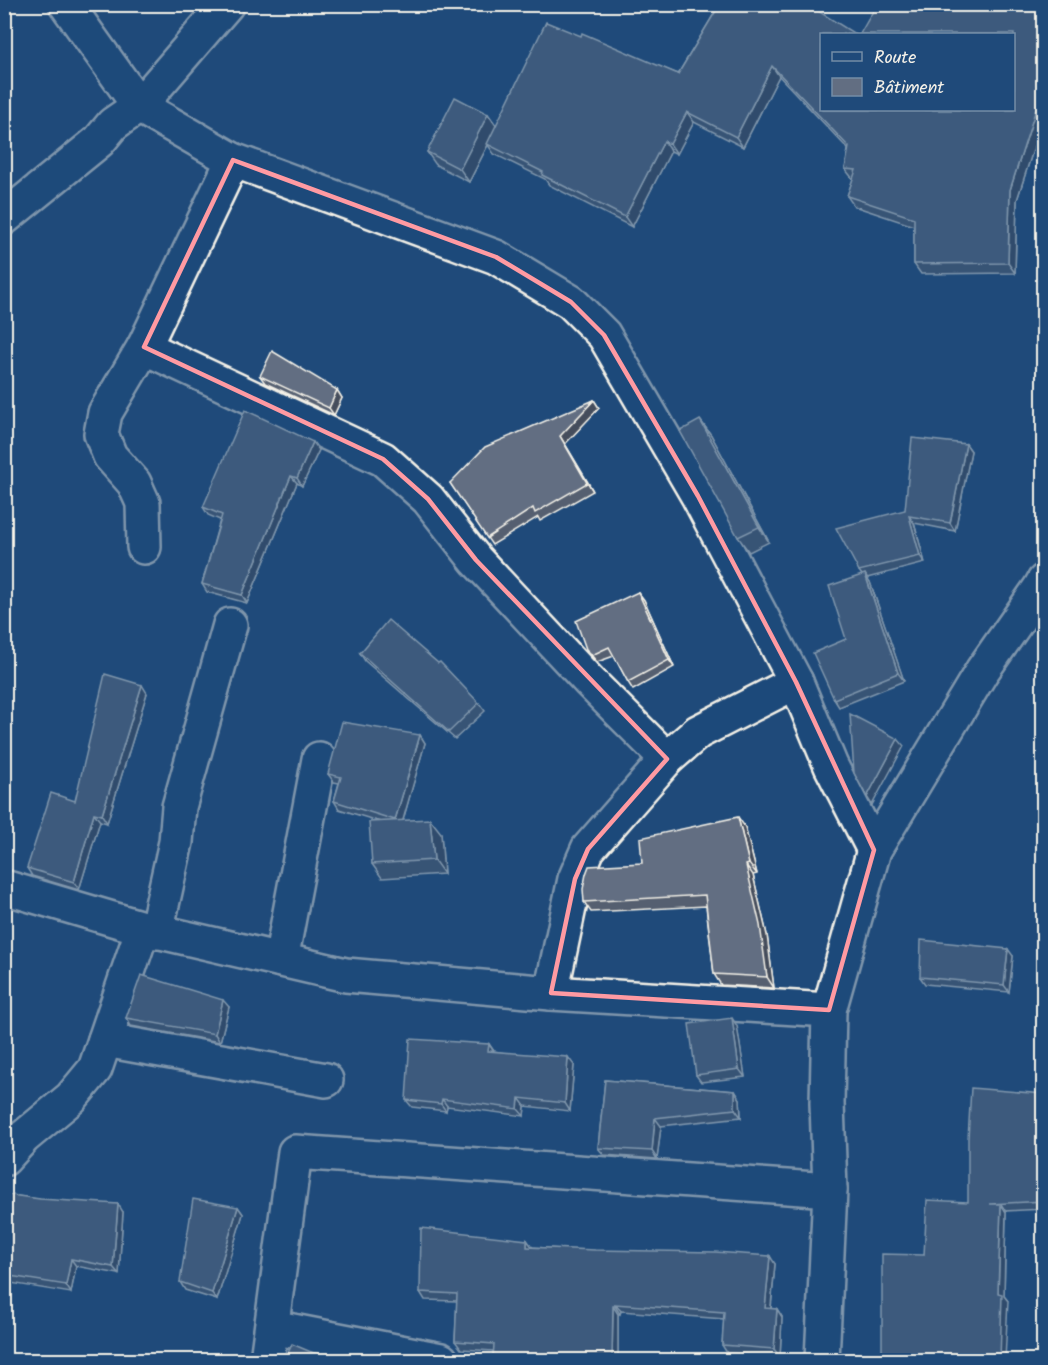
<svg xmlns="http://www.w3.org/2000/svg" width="1048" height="1365" font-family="Kalam,sans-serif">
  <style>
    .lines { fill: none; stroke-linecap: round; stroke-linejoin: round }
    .minor-casing { stroke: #f4f1e8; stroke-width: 38 }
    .minor { stroke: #1f4a7a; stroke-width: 33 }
    .wall { fill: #545f70; stroke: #f4f1e8; stroke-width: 1.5 }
    .shaded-wall { fill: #454d5b; stroke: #f4f1e8; stroke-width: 1.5 }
    .building { fill: #626e82; stroke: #f4f1e8; stroke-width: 1.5 }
    .marked { fill: none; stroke: #ff9aa2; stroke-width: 4.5; stroke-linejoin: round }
  </style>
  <rect width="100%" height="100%" fill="#1f4a7a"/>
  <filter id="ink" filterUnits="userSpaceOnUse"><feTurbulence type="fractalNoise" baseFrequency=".0167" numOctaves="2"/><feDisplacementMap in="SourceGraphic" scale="12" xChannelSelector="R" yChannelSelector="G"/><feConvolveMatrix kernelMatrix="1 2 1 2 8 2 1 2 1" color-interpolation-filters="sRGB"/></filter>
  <g filter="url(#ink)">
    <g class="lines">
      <defs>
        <g id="minor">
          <path d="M66,4l73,102 94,54 263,97 75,45 33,33 94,161 98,186 35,84 43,84"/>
          <path d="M4,218l95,-77 14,-17 26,-18 88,-102"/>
          <path d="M144,347l239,112 45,40 48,61 113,121 78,78"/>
          <path d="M144,547l-1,-44 -9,-20 -24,-27 -9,-22 4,-21 39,-66 89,-187"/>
          <path d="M4,887l139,41 203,47 205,18 278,17"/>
          <path d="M156,932l20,-90 3,-35 51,-182"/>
          <path d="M281,960l38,-201"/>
          <path d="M551,993l24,-114 13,-30 79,-90 31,-27 98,-50"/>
          <path d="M105,1040l221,40"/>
          <path d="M4,1159l20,-22 47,-39 24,-29 48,-141"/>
          <path d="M272,1327l169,33"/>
          <path d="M267,1360l28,-208 535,38"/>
          <path d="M822,1360l8,-170 -3,-87 2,-93 45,-160 108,-179 58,-83 4,-7"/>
        </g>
      </defs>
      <use href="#minor" class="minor-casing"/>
      <use href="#minor" class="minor"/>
    </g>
    <g class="wall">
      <path d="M720,4l102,106 222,-106v112l-27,84 -2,73 -94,1 -7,-10v-38l-60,-20 -7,-10 6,-17 -8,-10 3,-20 -69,-73 -36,71 -49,-25 -17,32 -6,-3 -39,76 -83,-42 -4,-6 -51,-25 -6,-9 -19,37 -33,-17 -9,-13 61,-38 8,11 85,-89 97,38z"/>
      <path d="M260,376l77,14 5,8 -8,17 -69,-32z"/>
      <path d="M594,400l5,8 -34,36 28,47 -53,30 -2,-4 -46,28 -42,-62z"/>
      <path d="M700,420l11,15 58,107 -20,10 -11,-15z"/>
      <path d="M966,444l5,7 -16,80 -41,-8 11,40 -58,15 3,4 34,99 -65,26 -5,-8 12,-60 16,-64 -3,-4 46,-61z"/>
      <path d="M319,450l-17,36 -5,-3 -50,120 -40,-11 -5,-8 18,-64 -12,-5 -5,-8z"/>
      <path d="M638,592l6,8 30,67 -41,23 -5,-8 -14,-26 -17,6 -11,-13z"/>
      <path d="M360,653l119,50 6,8 -30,28 -90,-78z"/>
      <path d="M147,693l-40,130 -7,-2 -21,69 -47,-14 -5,-8 48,-67z"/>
      <path d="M420,735l5,8 -22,77 38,13 3,41 -62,4 -10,-14 9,-42 -42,-13 -5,-8 5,-18 -5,-1 -6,-8z"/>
      <path d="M745,827l12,47 -4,1 14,60 7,53 -53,-3 -7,-11 -8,-68 -115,6 -7,-10 58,-39z"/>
      <path d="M1013,956l-4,36 -84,-8 -5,-7z"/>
      <path d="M229,1007l-9,35 -89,-16 -5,-8z"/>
      <path d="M737,1026l8,51 -44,5 -5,-7z"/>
      <path d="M489,1044l5,7 80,14 -4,46 -45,-5 -1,10 -77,-10 -1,5 -34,-4 -6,-7z"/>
      <path d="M605,1080l130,11 5,8 1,18 -80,9 -4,33 -53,-4 -6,-7z"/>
      <path d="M1044,1094v115l-39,2 1,1 -2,84 4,5 -84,-46 44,-53z"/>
      <path d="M4,1194l119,18 -4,62 -43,-8 -5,27 -66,-11 -1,1z"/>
      <path d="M238,1207l5,7 -26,86 -32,-10 -5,-8z"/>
      <path d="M527,1240l5,7 243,17 -4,45h6l5,8 -2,40 -53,-4 -5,-8 2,-26 -103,-8 -1,3h-2v46h-125v-9l-32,-2 -6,-8 2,-40 -32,-1 -5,-8z"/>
    </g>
    <g class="shaded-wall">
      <path d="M772,66l7,10 -36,71 -7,-10z"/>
      <path d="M1044,84v32l-27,84 -2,73 -7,-10 2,-73z"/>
      <path d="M687,112l7,10 -17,32 -7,-10z"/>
      <path d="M488,114l9,13 -28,55 -9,-13z"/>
      <path d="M664,141l7,10 -39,76 -7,-10z"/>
      <path d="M337,390l5,8 -8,17 -5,-7z"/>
      <path d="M594,400l5,8 -34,36 28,47 -33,-55z"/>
      <path d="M700,420l11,15 58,107 -10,-15z"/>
      <path d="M313,442l6,8 -17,36 -5,-8z"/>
      <path d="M966,444l5,7 -16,80 -5,-8z"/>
      <path d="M291,476l6,7 -50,120 -5,-8z"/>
      <path d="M909,516l5,7 11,40 -5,-7z"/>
      <path d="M865,574l5,8 34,99 -6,-8z"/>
      <path d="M638,592l6,8 30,67 -5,-7z"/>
      <path d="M142,685l5,8 -40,130 -5,-8z"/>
      <path d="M420,735l5,8 -24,84 -6,-7z"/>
      <path d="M898,739l6,7 -32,59 -5,-8z"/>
      <path d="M94,813l6,8 -21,69 -5,-8z"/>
      <path d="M738,817l7,10 12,47 -8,-10z"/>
      <path d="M430,819l11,14 3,41 -10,-14z"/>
      <path d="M746,865l7,10 14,60 7,53 -7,-11z"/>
      <path d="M1008,949l5,7 -4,36 -5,-7z"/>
      <path d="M223,1000l6,7 -9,35 -5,-8z"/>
      <path d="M732,1018l5,8 8,51 -6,-8z"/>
      <path d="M489,1044l5,8 -6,-1z"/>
      <path d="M568,1057l6,8 -4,46 -5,-8z"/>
      <path d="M735,1091l5,8 1,18 -6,-8z"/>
      <path d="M519,1098l6,8 -1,10 -6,-7z"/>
      <path d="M442,1099l5,7 -1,5 -5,-7z"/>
      <path d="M655,1118l6,8 -4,33 -5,-8z"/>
      <path d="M118,1204l5,8 -4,62 -6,-7z"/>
      <path d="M1001,1204l5,8 -2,84 4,5 -3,59h-5l-2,-67z"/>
      <path d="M238,1207l5,7 -26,86 -5,-7z"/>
      <path d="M527,1240l6,8 -6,-1z"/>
      <path d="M770,1256l5,8 -5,52 -5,-8z"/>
      <path d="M71,1259l5,7 -5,27 -5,-8z"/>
      <path d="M615,1304l6,7 -1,3 -5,-8z"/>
      <path d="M613,1306l5,8v46h-6z"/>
      <path d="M777,1309l5,8 -2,40 -6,-8z"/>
    </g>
    <g class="building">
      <path d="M720,4h87l48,30h-33v76h192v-76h-154l17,-30h167v80l-34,106 -2,73 -94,1v-46l-67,-22 9,-26 -11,-1 4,-22 -77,-81 -36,71 -49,-25 -17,32 -6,-3 -39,76 -83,-42 1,-3 -56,-28 59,-122 35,14 1,-3 96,41z"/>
      <path d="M455,97l33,17 -28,55 -33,-17z"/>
      <path d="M272,351l65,39 -8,18 -69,-32z"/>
      <path d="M594,400l-34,36 27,47 -52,30 -2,-5 -46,30 -37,-55 35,-36z"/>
      <path d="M245,410l68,32 -16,36 -6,-2 -49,119 -40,-11 20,-69 -19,-8z"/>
      <path d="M700,420l59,107 -21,10 -58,-106z"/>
      <path d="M912,438l54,6 -16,79 -41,-7 11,40 -61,15 -23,-43 69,-18z"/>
      <path d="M865,574l33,99 -64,26 -21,-46 33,-14 -17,-53z"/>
      <path d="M638,592l31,68 -41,22 -19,-35 -17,8 -6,-6 -10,-28z"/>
      <path d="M388,620l50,43 2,-1 39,41 -30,29 -89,-79z"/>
      <path d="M105,674l37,11 -40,130 -8,-2 -20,69 -47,-14 24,-75 24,8z"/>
      <path d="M850,714l48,25 -31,58 -13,-24z"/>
      <path d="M342,722l78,13 -25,85 -61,-19 7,-24 -13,-3z"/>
      <path d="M738,817l11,47 -3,1 14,60 7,52 -53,-3 -9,-79 -121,7 -1,-13 3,-15 3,-8 53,-3 -2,-25z"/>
      <path d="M430,819l4,41 -62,4 -3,-42z"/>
      <path d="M921,940l87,9 -4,36 -84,-8z"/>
      <path d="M141,975l82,25 -8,34 -89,-16z"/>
      <path d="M732,1018l7,51 -43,6 -7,-51z"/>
      <path d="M410,1039l79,5 -1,7 80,6 -3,46 -46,-5 -1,11 -76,-10 -1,5 -35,-4z"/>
      <path d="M605,1080l130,11v18l-80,9 -3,33 -54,-3z"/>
      <path d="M971,1088l73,6v107l-54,3h11l-3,89 4,1 -2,66h-118v-106l42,1 3,-55 41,2v-63z"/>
      <path d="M4,1194l36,5 78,5 -5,63 -42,-8 -5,26 -62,-10z"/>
      <path d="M193,1199l45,8 -26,86 -32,-11z"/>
      <path d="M421,1228l106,12v7l68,3 120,2 55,4 -5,52 12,1 -3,40 -52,-4 2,-33 -109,-8v2h-2l-1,54h-119l1,-16 -39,-3 2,-47 -37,-2z"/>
      <path d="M292,1344l38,16h-45z"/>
    </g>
  </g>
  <path d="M0 0H1048V1365H0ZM233,160l263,97 75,45 33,33 94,161 98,186 78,168 -45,160 -278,-17 24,-114 13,-30 79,-90 -191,-199 -48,-61 -45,-40 -239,-112z" fill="#1f4a7a" fill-opacity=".55" fill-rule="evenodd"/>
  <path class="marked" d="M233,160l263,97 75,45 33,33 94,161 98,186 78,168 -45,160 -278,-17 24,-114 13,-30 79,-90 -191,-199 -48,-61 -45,-40 -239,-112z"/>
  <rect width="1048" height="1365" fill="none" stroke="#1f4a7a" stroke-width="24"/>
  <rect x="12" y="12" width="1024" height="1341" fill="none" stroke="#f4f1e8" stroke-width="2" filter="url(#ink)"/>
  <rect x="820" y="33" width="195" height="78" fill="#1f4a7a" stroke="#748da6" stroke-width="1.5"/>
  <rect x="832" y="52" width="30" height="9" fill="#1f4a7a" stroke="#748da6" stroke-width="1.5"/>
  <text x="874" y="63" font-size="18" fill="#f4f1e8">Route</text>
  <rect x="832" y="78" width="30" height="18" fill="#626e82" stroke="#748da6" stroke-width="1.5"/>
  <text x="874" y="93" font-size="18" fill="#f4f1e8">Bâtiment</text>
</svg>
